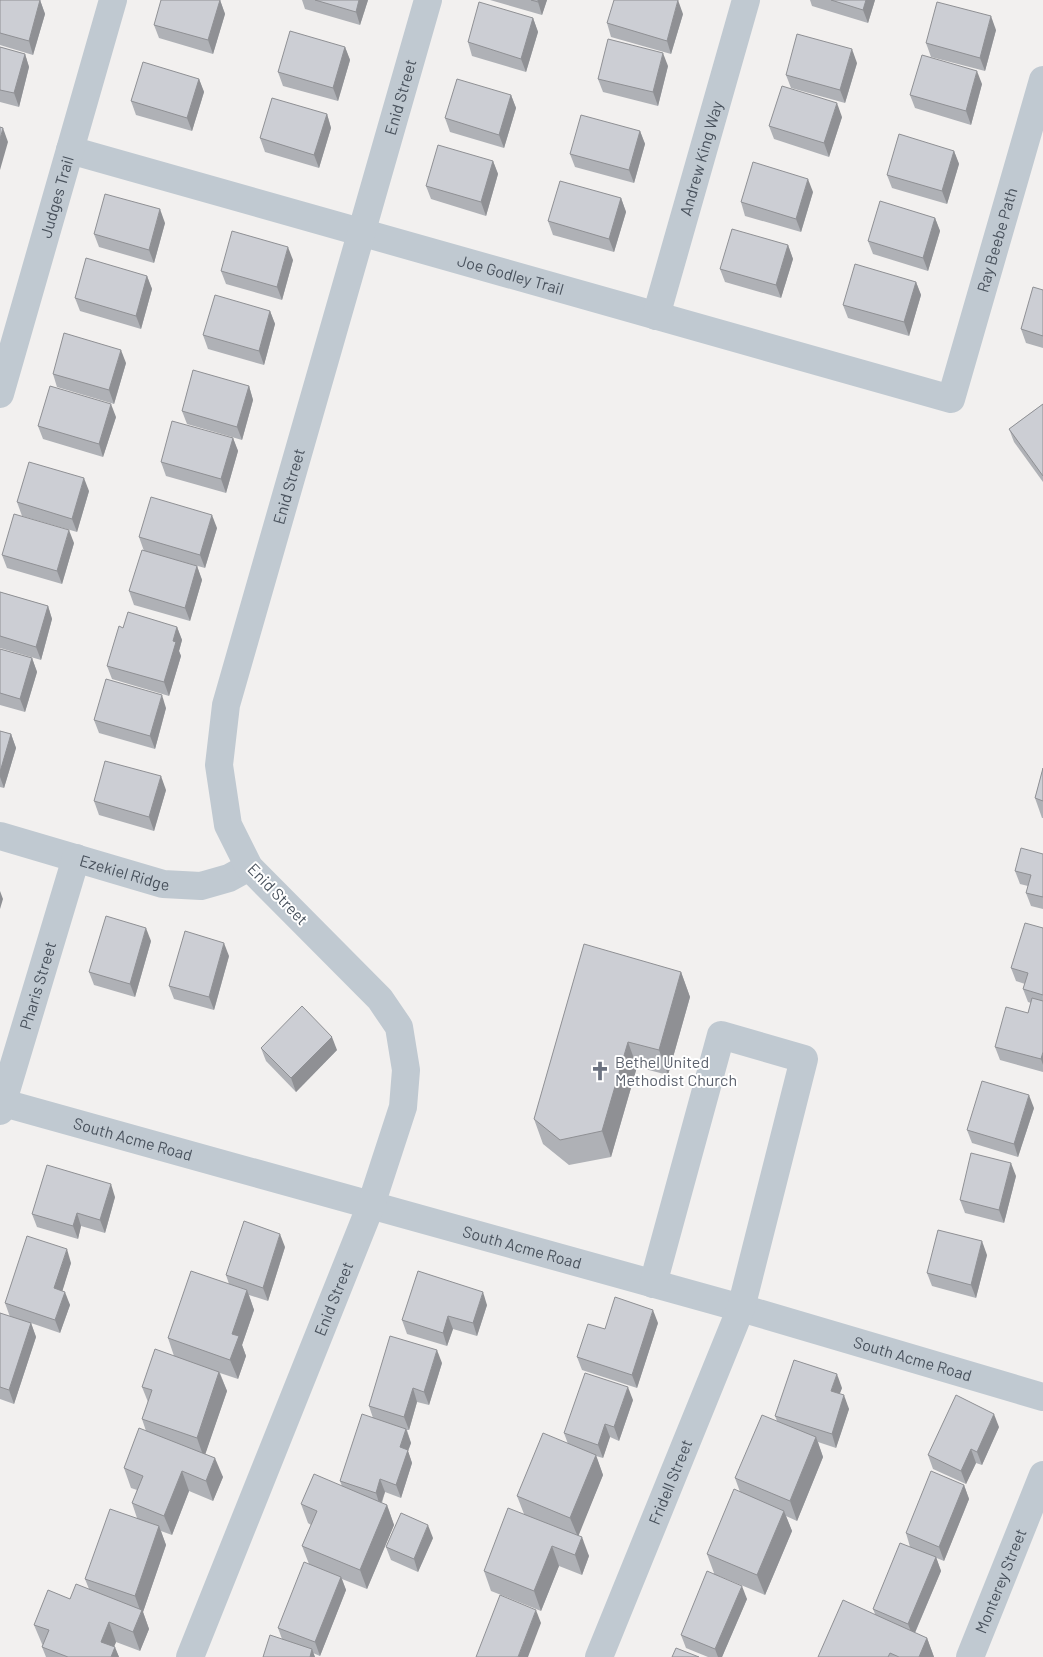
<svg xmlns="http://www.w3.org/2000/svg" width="1043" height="1657" font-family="Barlow,sans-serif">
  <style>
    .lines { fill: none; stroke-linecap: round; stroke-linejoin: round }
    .minor { stroke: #c0c9d1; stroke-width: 28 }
    .wall { fill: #afb1b6 }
    .shaded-wall { fill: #8f9094 }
    .building { fill: #ccced4; stroke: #8f9094 }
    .labels { text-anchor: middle; stroke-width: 4; stroke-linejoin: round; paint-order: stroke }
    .street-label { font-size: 16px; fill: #48515c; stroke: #fff }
    .worship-label { font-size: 16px; fill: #5b616d; stroke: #fff; text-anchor: start }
  </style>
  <rect width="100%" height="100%" fill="#f2f0ef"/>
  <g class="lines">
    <g class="minor">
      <path id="s1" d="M70,150l881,249 92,-319"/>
      <path id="s2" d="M656,316l90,-316"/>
      <path id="s3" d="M0,394l113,-394"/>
      <path id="s4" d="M0,836l163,48 38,2 28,-8 20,-11"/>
      <path id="s5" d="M0,1102l741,206 302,89"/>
      <path id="s6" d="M0,1111l76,-253"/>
      <path id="s7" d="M190,1657l181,-452 32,-98 3,-37 -7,-43 -19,-28 -131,-132 -21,-42 -9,-60 7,-60 202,-705"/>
      <path id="s8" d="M599,1657l142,-349 63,-249 -83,-24 -68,249"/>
      <path id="s9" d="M970,1657l73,-182"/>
    </g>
  </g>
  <g class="wall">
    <path d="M0,0h40l5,14 -12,41 -33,-10z"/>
    <path d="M220,0l5,14 -12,40 -54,-16 -5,-13z"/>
    <path d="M302,0h66l-8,25 -55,-16z"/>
    <path d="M490,0h57l-5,15z"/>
    <path d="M810,0h65l-7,23 -56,-17z"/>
    <path d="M683,14l-12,40 -60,-17 -4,-14z"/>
    <path d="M533,18l5,14 -12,40 -54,-16 -4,-14z"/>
    <path d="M996,30l-11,41 -54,-14 -5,-14z"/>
    <path d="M0,47l25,7 4,13 -10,40 -19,-5z"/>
    <path d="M345,47l5,13 -12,41 -55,-15 -5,-14z"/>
    <path d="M857,63l-12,40 -54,-15 -5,-13z"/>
    <path d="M668,66l-10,40 -55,-14 -5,-13z"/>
    <path d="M199,79l5,13 -12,39 -56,-16 -5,-14z"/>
    <path d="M982,84l-11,41 -56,-17 -5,-13z"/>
    <path d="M511,95l5,13 -12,40 -54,-16 -5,-14z"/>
    <path d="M327,114l4,14 -12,40 -54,-16 -5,-14z"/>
    <path d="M842,117l-13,40 -55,-18 -5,-13z"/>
    <path d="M640,131l5,13 -11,39 -59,-16 -5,-13z"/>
    <path d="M954,151l5,13 -12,40 -55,-16 -5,-13z"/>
    <path d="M493,161l5,13 -12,42 -55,-17 -5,-13z"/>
    <path d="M813,192l-12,40 -56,-16 -4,-14z"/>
    <path d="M621,198l5,14 -12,40 -61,-17 -5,-14z"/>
    <path d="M935,218l5,13 -12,40 -55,-17 -5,-13z"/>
    <path d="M165,223l-11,40 -55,-16 -5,-13z"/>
    <path d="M788,245l5,14 -12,39 -56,-16 -5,-13z"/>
    <path d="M293,260l-11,40 -56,-16 -5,-13z"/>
    <path d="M147,276l5,13 -11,40 -61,-18 -5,-13z"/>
    <path d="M916,282l5,13 -12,41 -61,-18 -5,-13z"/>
    <path d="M1043,290v58l-17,-5 -5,-14z"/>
    <path d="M270,311l5,13 -11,41 -56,-16 -5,-14z"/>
    <path d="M126,363l-12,41 -57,-17 -4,-13z"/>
    <path d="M249,386l4,14 -11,40 -55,-16 -5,-13z"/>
    <path d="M1043,404v78l-29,-40 -5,-13z"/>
    <path d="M116,417l-13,40 -60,-18 -5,-13z"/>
    <path d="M233,438l5,13 -12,42 -60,-17 -5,-14z"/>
    <path d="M89,491l-12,41 -55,-16 -5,-14z"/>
    <path d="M217,528l-12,40 -54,-15 46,13 5,14 -12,41 -56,-16 -5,-14 15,-40 -5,-14z"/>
    <path d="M74,543l-12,41 -55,-16 -5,-13z"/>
    <path d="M0,592l48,14 4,13 -11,41 -41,-12z"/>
    <path d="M177,627l5,13 -3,11 2,5 -12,40 -57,-17 -5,-13 16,-38z"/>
    <path d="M0,649l32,9 5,14 -12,40 -25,-7z"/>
    <path d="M166,708l-11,41 -56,-16 -5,-13z"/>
    <path d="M0,731l11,3 5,14 -12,40 -4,-1z"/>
    <path d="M1043,768v50h-1l-7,-20z"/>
    <path d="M166,790l-12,41 -55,-16 -5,-14z"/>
    <path d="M1043,854v55l-12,-3 -5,-13 2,-7 -8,-2 -5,-13z"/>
    <path d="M1043,928v144l-43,-12 -5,-13 33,-34 3,-10 -3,-1 -5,-13 2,-5 -9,-3 -5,-13z"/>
    <path d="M151,941l-16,56 -41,-12 -5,-13z"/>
    <path d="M229,956l-15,54 -40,-11 -5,-13z"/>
    <path d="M681,972l9,25 -22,78 -31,-8 -26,90 -42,8 -26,-21 -9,-25z"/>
    <path d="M261,1048l76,2 -41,42 -30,-31z"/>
    <path d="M1034,1108l-16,49 -46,-14 -5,-13z"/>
    <path d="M1016,1176l-12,47 -39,-10 -5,-13z"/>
    <path d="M115,1197l-10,36 -24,-7 -3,13 -41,-12 -5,-13z"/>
    <path d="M285,1247l-17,54 -19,-6 5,15 -12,35 4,11 -8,23 -18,-6 7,18 -22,63 18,23 -10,24 -24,-10 -17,44 -11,-4 5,14 -23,67 6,17 -9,22 -24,-9 -2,4 5,11h-73l-4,-10 1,-2 -1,-1 -8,-19 36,-26 19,-10 -4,-10 52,-61 -5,-15 5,-13 -6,-2 -7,-20 22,-37 -4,-12 6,-17 -6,-15 32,-31 -6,-18 61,-54 -3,-9z"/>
    <path d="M987,1255l-11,43 -44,-12 -5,-13z"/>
    <path d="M71,1263l-9,28 8,14 -10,28 -29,-10 5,14 -22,67 -14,-5v-86l10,4 -5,-14z"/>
    <path d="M487,1305l-10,31 -24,-7 -6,17 -40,-12 -5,-14z"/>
    <path d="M658,1323l-21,65 -55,-18 -5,-13z"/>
    <path d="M442,1363l-13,42 -12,-3 -8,28h-2l4,13 -3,8 4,12 -11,35 -16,-6 -3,11 5,2 7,20 -27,64 -25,-10 4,11 -26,66 -7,-3 2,4h-52l19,-18 -4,-11 31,-64 -7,-18 9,-21 -3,-2 -7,-19 41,-18 -2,-5 33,-63 -4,-12z"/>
    <path d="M842,1388l-3,6 10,15 -13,39 -18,-6 5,15 -26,64 -11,-5 6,15 -27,64 -46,-19 28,23 -25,58h-14l-22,-9 -5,-13 33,-62 -7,-19 33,-62 -5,-14 42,-57 -2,-5z"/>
    <path d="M633,1400l-14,41 -9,-4 -7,21 -7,-2 7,19 -25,60 11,21 -7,19 -23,-9 -18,45 -50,-20 -7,-20 40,-57 -7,-18 51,-52 -4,-11z"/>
    <path d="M999,1427l-17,38 -6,-2 -10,21 -33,-15 -5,-14z"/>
    <path d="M964,1485l5,14 -25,62 -34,-14 -4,-14z"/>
    <path d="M433,1538l-15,34 -27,-12 -5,-13z"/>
    <path d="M936,1557l5,14 -26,62 12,5 7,19h-116l57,-43 -2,-5z"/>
  </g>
  <g class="shaded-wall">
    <path d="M40,0l5,14 -12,41 -4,-14z"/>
    <path d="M220,0l5,14 -12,40 -5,-14z"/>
    <path d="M359,0h9l-8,25 -4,-13z"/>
    <path d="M538,0h9l-5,15 -4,-13z"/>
    <path d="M678,0l5,14 -12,40 -4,-13z"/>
    <path d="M866,0h9l-7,23 -5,-13z"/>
    <path d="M991,16l5,14 -11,41 -5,-13z"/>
    <path d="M533,18l5,14 -12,40 -5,-13z"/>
    <path d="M345,47l5,13 -12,41 -5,-13z"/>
    <path d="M852,49l5,14 -12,40 -5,-13z"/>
    <path d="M663,53l5,13 -10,40 -5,-14z"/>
    <path d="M25,54l4,13 -10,40 -5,-14z"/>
    <path d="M977,71l5,13 -11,41 -5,-14z"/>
    <path d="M199,79l5,13 -12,39 -5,-13z"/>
    <path d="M511,95l5,13 -12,40 -5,-13z"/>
    <path d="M837,103l5,14 -13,40 -5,-14z"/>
    <path d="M327,114l4,14 -12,40 -5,-13z"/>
    <path d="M3,128l5,14 -8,28v-31z"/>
    <path d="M640,131l5,13 -11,39 -5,-13z"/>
    <path d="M954,151l5,13 -12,40 -5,-13z"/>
    <path d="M493,161l5,13 -12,42 -5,-14z"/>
    <path d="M808,179l5,13 -12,40 -5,-13z"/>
    <path d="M621,198l5,14 -12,40 -5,-13z"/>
    <path d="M160,209l5,14 -11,40 -5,-13z"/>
    <path d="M935,218l5,13 -12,40 -5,-13z"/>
    <path d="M788,245l5,14 -12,39 -5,-13z"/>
    <path d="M288,247l5,13 -11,40 -5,-13z"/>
    <path d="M147,276l5,13 -11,40 -5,-13z"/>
    <path d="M916,282l5,13 -12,41 -5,-14z"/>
    <path d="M270,311l5,13 -11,41 -5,-14z"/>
    <path d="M121,350l5,13 -12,41 -5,-14z"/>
    <path d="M249,386l4,14 -11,40 -5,-13z"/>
    <path d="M111,404l5,13 -13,40 -4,-13z"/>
    <path d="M233,438l5,13 -12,42 -5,-14z"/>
    <path d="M84,478l5,13 -12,41 -5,-13z"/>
    <path d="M212,515l5,13 -12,40 -5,-13z"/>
    <path d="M69,530l5,13 -12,41 -5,-13z"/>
    <path d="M197,566l5,14 -12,41 -5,-13z"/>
    <path d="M48,606l4,13 -11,41 -5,-13z"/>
    <path d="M177,627l5,13 -3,11 2,5 -12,40 -5,-14 9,-41z"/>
    <path d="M32,658l5,14 -12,40 -5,-13z"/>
    <path d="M162,695l4,13 -11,41 -5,-13z"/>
    <path d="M11,734l5,14 -12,40 -4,-11v-5z"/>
    <path d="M161,776l5,14 -12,41 -5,-14z"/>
    <path d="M0,891l3,8 -3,10z"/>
    <path d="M146,928l5,13 -16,56 -5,-13z"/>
    <path d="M224,943l5,13 -15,54 -5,-13z"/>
    <path d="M681,972l9,25 -22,78 -9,-25z"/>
    <path d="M332,1037l5,13 -41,42 -5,-14z"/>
    <path d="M628,1042l9,25 -26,90 -9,-26z"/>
    <path d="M1043,1052v13l-2,-6z"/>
    <path d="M1029,1095l5,13 -16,49 -4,-13z"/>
    <path d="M1011,1163l5,13 -12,47 -5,-13z"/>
    <path d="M111,1184l4,13 -10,36 -5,-13z"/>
    <path d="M77,1213l4,13 -3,13 -5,-13z"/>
    <path d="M280,1234l5,13 -17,54 -5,-13z"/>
    <path d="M982,1241l5,14 -11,43 -5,-13z"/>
    <path d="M67,1249l4,14 -12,39 -5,-14z"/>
    <path d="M247,1290l7,20 -12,35 4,11 -8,23 -8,-19 2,-26z"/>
    <path d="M65,1292l5,13 -10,28 -5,-13z"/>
    <path d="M483,1292l4,13 -10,31 -4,-13z"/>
    <path d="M653,1310l5,13 -21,65 -5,-13z"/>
    <path d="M448,1316l5,13 -6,17 -4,-13z"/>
    <path d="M31,1323l5,14 -22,67 -5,-14z"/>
    <path d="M437,1350l5,13 -13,42 -5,-13z"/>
    <path d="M219,1372l8,19 -23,67 -7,-20z"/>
    <path d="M837,1374l5,14 -6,16 -5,-13z"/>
    <path d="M628,1387l5,13 -14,41 -5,-14z"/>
    <path d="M413,1388l4,14 -8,28 -5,-13z"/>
    <path d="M844,1395l5,14 -13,39 -4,-14z"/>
    <path d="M994,1414l5,13 -17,38 -5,-13z"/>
    <path d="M605,1424l5,13 -7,21 -5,-13z"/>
    <path d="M406,1429l5,14 -3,8 4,12 -11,35 -5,-13 4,-38z"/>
    <path d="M816,1437l7,20 -26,64 -7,-20z"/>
    <path d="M971,1449l5,14 -10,21 -5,-13z"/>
    <path d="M596,1455l7,20 -25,62 -8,-19z"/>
    <path d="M215,1458l8,19 -10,24 -7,-20z"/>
    <path d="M182,1471l7,20 -17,44 -8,-19z"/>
    <path d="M380,1479l5,13 -5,14 -4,-13z"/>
    <path d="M964,1485l5,14 -25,62 -5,-14z"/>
    <path d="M387,1505l7,20 -27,64 -7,-19z"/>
    <path d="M784,1511l8,20 -27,64 -8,-20z"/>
    <path d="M428,1525l5,13 -15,34 -4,-13z"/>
    <path d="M159,1526l7,19 -23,67 6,17 -9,22 -7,-19 8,-19 -6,-17z"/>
    <path d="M582,1537l7,19 -7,19 -7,-20z"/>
    <path d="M552,1546l7,20 -18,45 -7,-20z"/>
    <path d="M936,1557l5,14 -28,66 -5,-13z"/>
    <path d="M341,1577l5,13 -26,66 -5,-14z"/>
    <path d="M742,1586l5,13 -25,58h-4l-3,-8z"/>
    <path d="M536,1610l5,13 -13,34h-10z"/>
    <path d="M109,1622l7,20 -6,15 -9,-15z"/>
    <path d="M927,1638l7,19h-15z"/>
    <path d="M115,1647l4,10h-8z"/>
    <path d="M312,1649l3,8h-5z"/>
  </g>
  <g class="building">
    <path d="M0,0h40l-11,41 -29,-8z"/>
    <path d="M161,0h59l-12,40 -54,-15z"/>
    <path d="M315,0h44l-3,12z"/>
    <path d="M531,0h7v2z"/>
    <path d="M614,0h64l-11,41 -60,-18z"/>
    <path d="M831,0h35l-3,10z"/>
    <path d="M479,2l54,16 -12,41 -53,-17z"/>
    <path d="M937,2l54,14 -11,42 -54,-15z"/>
    <path d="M290,31l55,16 -12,41 -55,-16z"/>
    <path d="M797,34l55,15 -12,41 -54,-15z"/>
    <path d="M608,39l55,14 -10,39 -55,-13z"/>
    <path d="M0,47l25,7 -11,39 -14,-3z"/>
    <path d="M922,55l55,16 -11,40 -56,-16z"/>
    <path d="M143,62l56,17 -12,39 -56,-17z"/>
    <path d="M457,79l54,16 -12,40 -54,-17z"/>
    <path d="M782,86l55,17 -13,40 -55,-17z"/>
    <path d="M272,98l55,16 -13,41 -54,-17z"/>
    <path d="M581,115l59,16 -11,39 -59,-16z"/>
    <path d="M0,127l3,1 -3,11z"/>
    <path d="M899,134l55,17 -12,40 -55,-16z"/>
    <path d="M438,145l55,16 -12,41 -55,-16z"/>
    <path d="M753,162l55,17 -12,40 -55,-17z"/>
    <path d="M560,181l61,17 -12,41 -61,-18z"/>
    <path d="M105,194l55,15 -11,41 -55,-16z"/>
    <path d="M880,201l55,17 -12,40 -55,-17z"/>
    <path d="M732,229l56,16 -12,40 -56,-16z"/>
    <path d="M232,231l56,16 -11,40 -56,-16z"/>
    <path d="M86,258l61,18 -11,40 -61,-18z"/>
    <path d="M855,264l61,18 -12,40 -61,-17z"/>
    <path d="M1033,287l10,3v46l-22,-7z"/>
    <path d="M215,295l55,16 -11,40 -56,-16z"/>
    <path d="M64,333l57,17 -12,40 -56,-16z"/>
    <path d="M193,370l56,16 -12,41 -55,-16z"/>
    <path d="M50,386l61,18 -12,40 -61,-18z"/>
    <path d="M1043,404v72l-34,-47z"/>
    <path d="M172,421l61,17 -12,41 -60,-17z"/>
    <path d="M29,462l55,16 -12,41 -55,-17z"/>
    <path d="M151,497l61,18 -12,40 -61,-18z"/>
    <path d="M14,514l55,16 -12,41 -55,-16z"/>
    <path d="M142,550l55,16 -12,42 -56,-17z"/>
    <path d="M0,592l48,14 -12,41 -36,-11z"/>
    <path d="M128,612l49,15 -4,14 3,1 -12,40 -57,-16 12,-40 4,2z"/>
    <path d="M0,649l32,9 -12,41 -20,-6z"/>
    <path d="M106,679l56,16 -12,41 -56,-16z"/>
    <path d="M0,731l11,3 -11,38z"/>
    <path d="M105,761l56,15 -12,41 -55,-16z"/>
    <path d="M1043,768v33l-8,-3z"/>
    <path d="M1021,848l22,6v43l-17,-4 5,-18 -16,-4z"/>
    <path d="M106,916l40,12 -16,56 -41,-12z"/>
    <path d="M1025,923l18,5v67l-20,-6 5,-16 -17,-5z"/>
    <path d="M185,931l39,12 -15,54 -40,-11z"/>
    <path d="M584,944l97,28 -22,78 -31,-8 -26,89 -42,9 -26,-21z"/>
    <path d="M1032,998l11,3v51l-2,7 -46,-12 11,-40 22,6z"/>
    <path d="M302,1006l30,31 -41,41 -30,-30z"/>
    <path d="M982,1081l47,14 -15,49 -47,-14z"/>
    <path d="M971,1153l40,10 -12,47 -39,-10z"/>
    <path d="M47,1165l64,19 -11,36 -23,-7 -4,13 -41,-12z"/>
    <path d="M244,1221l36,13 -17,54 -37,-13z"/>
    <path d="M938,1230l44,11 -11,44 -44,-12z"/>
    <path d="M27,1236l40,13 -13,39 11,4 -10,28 -50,-17z"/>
    <path d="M191,1271l56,19 -15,44 7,2 -9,24 -62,-22z"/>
    <path d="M418,1271l65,21 -10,31 -25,-7 -5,17 -41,-13z"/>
    <path d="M615,1297l38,13 -21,65 -55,-18 11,-33 17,5z"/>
    <path d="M0,1313l31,10 -22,67 -9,-3z"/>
    <path d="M390,1336l47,14 -13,42 -11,-4 -9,29 -35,-11z"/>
    <path d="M155,1349l64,23 -22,66 -55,-19 10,-29 -10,-3z"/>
    <path d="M794,1360l43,14 -6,17 13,4 -12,39 -57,-18z"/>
    <path d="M585,1373l43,14 -14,40 -9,-3 -7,21 -34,-12z"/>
    <path d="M956,1395l38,19 -17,38 -6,-3 -10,22 -33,-16z"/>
    <path d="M362,1414l44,15 -6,18 8,3 -12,35 -16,-6 -4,14 -36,-12z"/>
    <path d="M762,1415l54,22 -26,64 -55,-23z"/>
    <path d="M139,1428l76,30 -9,23 -24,-10 -18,45 -32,-13 11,-27 -19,-8z"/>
    <path d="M543,1433l53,22 -26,63 -53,-22z"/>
    <path d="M931,1471l33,14 -25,62 -33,-14z"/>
    <path d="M314,1474l73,31 -27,65 -58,-24 15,-35 -16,-7z"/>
    <path d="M734,1489l50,22 -27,64 -50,-21z"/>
    <path d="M508,1508l74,29 -7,18 -23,-9 -18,45 -50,-20z"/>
    <path d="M110,1509l49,17 -24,70 -50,-17z"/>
    <path d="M401,1513l27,12 -14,34 -28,-12z"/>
    <path d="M900,1543l36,14 -28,67 -35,-15z"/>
    <path d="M304,1562l37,15 -26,65 -37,-14z"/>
    <path d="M707,1571l35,15 -27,63 -34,-14z"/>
    <path d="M76,1584l66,26 -9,22 -24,-10 -8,20 14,5 -4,10h-43l-26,-10 7,-17 -15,-5 14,-35 22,9z"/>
    <path d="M500,1595l36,15 -18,47h-42z"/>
    <path d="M843,1600l84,38 -8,19h-20l-9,-4 -2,4h-70z"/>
    <path d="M270,1635l42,14 -2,8h-47z"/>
    <path d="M676,1648l23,9h-27z"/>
  </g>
  <defs>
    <symbol id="church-bare" viewBox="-9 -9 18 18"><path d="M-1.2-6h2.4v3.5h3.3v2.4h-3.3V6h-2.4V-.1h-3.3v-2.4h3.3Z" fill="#6b7280" stroke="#fff" stroke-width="2.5" paint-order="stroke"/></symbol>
  </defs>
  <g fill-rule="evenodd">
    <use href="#church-bare" x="586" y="1057" width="28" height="28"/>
  </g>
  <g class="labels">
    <g class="street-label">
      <text dy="6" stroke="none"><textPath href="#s7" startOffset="1691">Enid Street</textPath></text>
      <text dy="6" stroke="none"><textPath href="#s2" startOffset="164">Andrew King Way</textPath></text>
      <text dy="6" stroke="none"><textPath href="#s3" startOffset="205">Judges Trail</textPath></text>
      <text dy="6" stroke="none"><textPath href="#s1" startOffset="1081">Ray Beebe Path</textPath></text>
      <text dy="6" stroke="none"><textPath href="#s1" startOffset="458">Joe Godley Trail</textPath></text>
      <text dy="6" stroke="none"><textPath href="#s7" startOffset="1286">Enid Street</textPath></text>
      <text dy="6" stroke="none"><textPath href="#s4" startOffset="130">Ezekiel Ridge</textPath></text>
      <text transform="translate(278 894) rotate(46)" y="6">Enid Street</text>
      <text dy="6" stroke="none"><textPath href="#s6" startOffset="131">Pharis Street</textPath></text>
      <text dy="6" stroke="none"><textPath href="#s5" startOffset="138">South Acme Road</textPath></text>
      <text dy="6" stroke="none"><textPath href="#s5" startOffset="542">South Acme Road</textPath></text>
      <text dy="6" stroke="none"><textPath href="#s7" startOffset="386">Enid Street</textPath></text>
      <text dy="6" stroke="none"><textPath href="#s5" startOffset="948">South Acme Road</textPath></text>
      <text dy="6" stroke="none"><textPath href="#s8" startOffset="189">Fridell Street</textPath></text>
      <text dy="6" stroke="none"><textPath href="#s9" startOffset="82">Monterey Street</textPath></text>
    </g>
    <g class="worship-label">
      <text x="615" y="1068">Bethel United<tspan x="615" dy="18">Methodist Church</tspan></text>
    </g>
  </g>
</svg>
